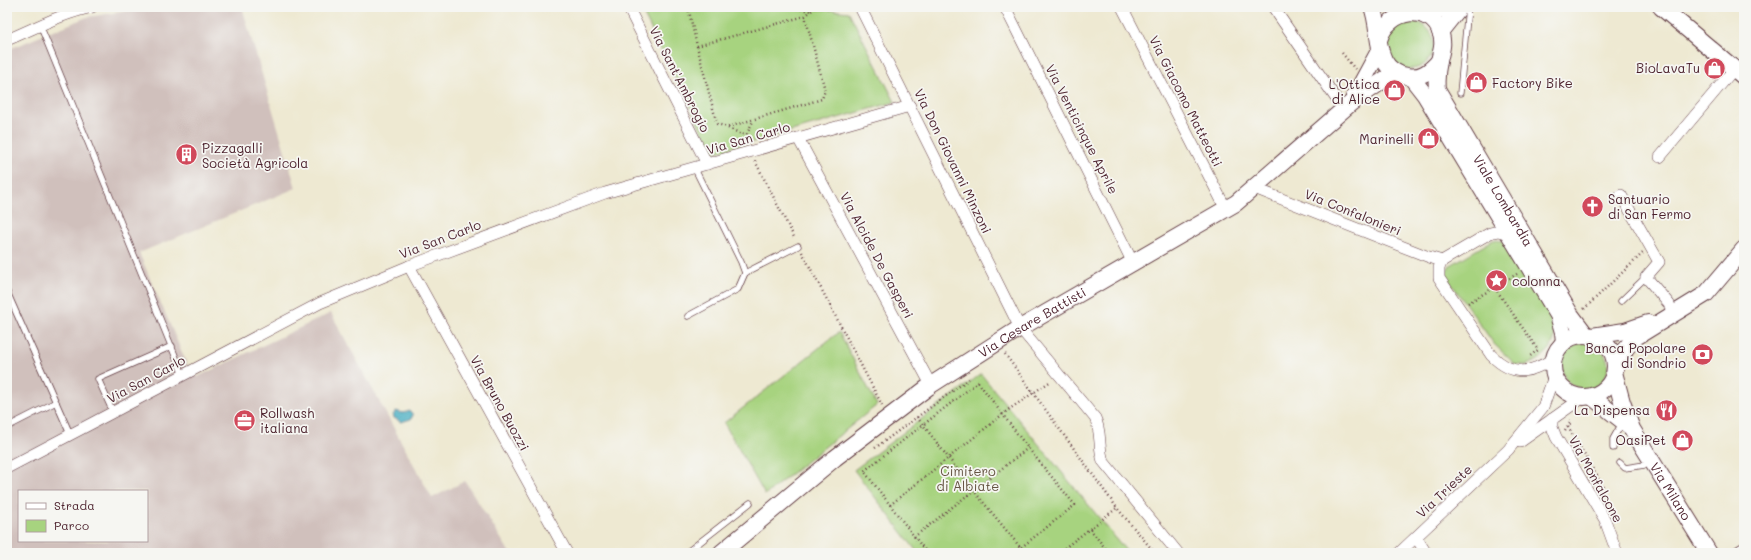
<svg xmlns="http://www.w3.org/2000/svg" width="1751" height="560" font-family="Mali,sans-serif">
  <style>
    .industrial { fill: #d0c0bc; fill-rule: evenodd }
    .green { fill: #a7d37f; stroke: #787955 }
    .water { fill: #42acc1; stroke: #466676 }
    .lines { fill: none; stroke-linecap: round; stroke-linejoin: round }
    .lane-casing { stroke: #633d44; stroke-width: 7 }
    .street-casing { stroke: #633d44; stroke-width: 12 }
    .secondary-casing { stroke: #633d44; stroke-width: 18 }
    .path { stroke: #633d44; stroke-width: 2.5; stroke-dasharray: 1 3; stroke-linecap: butt }
    .lane { stroke: #fff; stroke-width: 5.5 }
    .street { stroke: #fff; stroke-width: 11 }
    .secondary { stroke: #fff; stroke-width: 16 }
    .labels { text-anchor: middle; stroke-width: 3.5; stroke-linejoin: round; paint-order: stroke }
    .poi-label { font-size: 13px; fill: #4a1f2b; stroke: #f6f6f2; text-anchor: end }
    .street-label { font-size: 13px; fill: #4a1f2b; stroke: #f6f6f2 }
    .park-label { font-size: 13px; fill: #654; stroke: #f6f6f2 }
  </style>
  <rect width="100%" height="100%" fill="#f6f6f2"/>
  <filter id="ink" filterUnits="userSpaceOnUse"><feTurbulence type="fractalNoise" baseFrequency=".025" numOctaves="2"/><feDisplacementMap in="SourceGraphic" scale="8" xChannelSelector="R" yChannelSelector="G"/><feConvolveMatrix kernelMatrix="1 2 1 2 8 2 1 2 1" color-interpolation-filters="sRGB"/></filter>
  <filter id="wash" filterUnits="userSpaceOnUse"><feTurbulence type="fractalNoise" baseFrequency=".012" numOctaves="4" result="noise"/><feDisplacementMap in="SourceGraphic" scale="16" xChannelSelector="R" yChannelSelector="G"/><feGaussianBlur stdDeviation="0.9" result="paint"/><feColorMatrix in="noise" values="0 0 0 0 0 0 0 0 0 0 0 0 0 0 0 0 0 1.4 0 .05"/><feComposite in="paint" operator="in"/></filter>
  <g filter="url(#wash)">
    <rect width="100%" height="100%" fill="#eee9d2"/>
    <path class="industrial" d="M154,7h88l54,181 -157,65 48,111 10,13 134,-64 101,185 33,-17 45,72h-503v-503l80,-33zM19,491h128v50h-128z"/>
    <g class="green">
      <path d="M640,7h163l46,5 46,90 -182,51z"/>
      <circle cx="1410" cy="45" r="24"/>
      <path d="M1493,240l11,1 49,79 2,17 -5,12 -10,10 -13,6h-11l-22,-21 -48,-68 3,-10z"/>
      <path d="M839,332l38,73 -112,90 -41,-72z"/>
      <circle cx="1585" cy="366" r="23"/>
      <path d="M981,374l147,179h-210l-64,-83z"/>
    </g>
    <path class="water" d="M396,411l7,2 7,-2 3,4 -2,4 -10,3 -7,-4 -1,-3z"/>
  </g>
  <g filter="url(#ink)">
    <g class="lines">
      <defs>
        <g id="lane">
          <path d="M40,25l143,350"/>
          <path d="M1460,93l8,-86"/>
          <path d="M745,273l53,-27"/>
          <path d="M7,292l63,142"/>
          <path d="M1621,301l25,-24"/>
          <path d="M688,316l50,-27 7,-16 -4,-11 -47,-95"/>
          <path d="M113,412l-15,-33 74,-33"/>
          <path d="M7,427l49,-25"/>
          <path d="M1613,448v-9l9,-16"/>
          <path d="M1620,463l5,5 26,-4"/>
          <path d="M686,553l64,-50"/>
          <path d="M1731,553l13,-8"/>
        </g>
        <g id="street">
          <path d="M628,7l79,157"/>
          <path d="M860,7l160,321 75,90c7,14 3,29 8,43l75,92"/>
          <path d="M1005,7l128,256"/>
          <path d="M1122,7l104,202"/>
          <path d="M1273,7l71,103"/>
          <path d="M7,40c28,-12 56,-27 85,-33"/>
          <path d="M798,138l133,247"/>
          <path d="M1660,157l74,-88"/>
          <path d="M1254,188l175,69 13,4"/>
          <path d="M1621,195l38,67 -13,15 23,27 4,10"/>
          <path d="M1509,234l-11,-3 -8,2 -48,28 -3,7v10l52,77c22,22 39,19 63,3"/>
          <path d="M409,266l158,287"/>
          <path d="M1552,419v8l4,10 49,83 12,33"/>
          <path d="M1520,442l62,-44"/>
          <path d="M7,468l313,-165 89,-37 196,-73 305,-87"/>
          <path d="M1416,537l10,16"/>
          <path d="M1399,553l109,-103 35,-43 11,-31"/>
        </g>
        <g id="secondary">
          <path d="M1372,7c10,25 0,63 35,69 14,3 23,-5 32,-15"/>
          <path d="M1661,7l83,70"/>
          <path d="M1425,16l21,-9"/>
          <path d="M1440,32l20,-25"/>
          <path id="s1" d="M1379,40c9,-32 53,-37 62,-6 3,11 0,17 -2,27 -2,9 -3,19 -2,28l134,226 15,20"/>
          <path d="M1411,77l14,18 133,220 5,17 1,10"/>
          <path d="M1354,97l25,-46"/>
          <circle cx="1584" cy="366" r="31"/>
          <path d="M1592,336l33,-5 23,-8"/>
          <path d="M1616,367l10,-19 10,-11 70,-43 38,-45"/>
          <path id="s2" d="M1615,376l7,26 10,27 77,124"/>
          <path d="M1592,397l37,29"/>
          <path id="s3" d="M721,553l114,-95 96,-73 89,-57 216,-125 115,-100 44,-31"/>
        </g>
      </defs>
      <use href="#lane" class="lane-casing"/>
      <use href="#street" class="street-casing"/>
      <use href="#secondary" class="secondary-casing"/>
      <g class="path">
        <path d="M688,7l9,39 108,-30 11,-9"/>
        <path d="M785,7l27,4"/>
        <path d="M697,46l20,78 11,3 94,-28 3,-9 -20,-74"/>
        <path d="M1342,53l13,16"/>
        <path d="M728,128l18,8"/>
        <path d="M747,142l-1,-6 7,-15"/>
        <path d="M755,161l40,78"/>
        <path d="M802,252l80,153"/>
        <path d="M1495,288l43,62 -8,6"/>
        <path d="M1468,303l49,-29"/>
        <path d="M1584,309l59,-56"/>
        <path d="M1005,354l112,154 38,45"/>
        <path d="M917,417l57,74 51,62"/>
        <path d="M1568,427l36,61 -2,6"/>
        <path d="M1565,431l6,-9 -2,-2"/>
        <path d="M875,448l94,-69"/>
        <path d="M890,505l118,-95 43,-29"/>
        <path d="M1090,529l19,24"/>
        <path d="M914,537l114,-89"/>
        <path d="M927,553l-63,-82 114,-89 50,66 47,57 -61,48"/>
        <path d="M1058,553l59,-45"/>
      </g>
      <use href="#lane" class="lane"/>
      <use href="#street" class="street"/>
      <use href="#secondary" class="secondary"/>
    </g>
  </g>
  <defs>
    <symbol id="shop-disc" viewBox="-11 -11 22 22"><circle r="9.5" fill="#d1495b" stroke="#f6f6f2"/><path d="M-5-2.5h2.3a2.7 3.5 0 0 1 5.4 0H5L5.5 6h-11ZM-1.5-2.5h3a1.5 2.3 0 0 0-3 0Z" fill="#fff"/></symbol>
    <symbol id="building-disc" viewBox="-11 -11 22 22"><circle r="9.5" fill="#d1495b" stroke="#f6f6f2"/><path d="M-4-6H4V6H1V3H-1V6H-4ZM-2.5-4.3h1.7v1.8h-1.7ZM.8-4.3h1.7v1.8H.8ZM-2.5-1h1.7V.8h-1.7ZM.8-1h1.7V.8H.8Z" fill="#fff"/></symbol>
    <symbol id="church-disc" viewBox="-11 -11 22 22"><circle r="9.5" fill="#d1495b" stroke="#f6f6f2"/><path d="M-1.2-6h2.4v3.5h3.3v2.4h-3.3V6h-2.4V-.1h-3.3v-2.4h3.3Z" fill="#fff"/></symbol>
    <symbol id="sight-disc" viewBox="-11 -11 22 22"><circle r="9.5" fill="#d1495b" stroke="#f6f6f2"/><path d="M0-6L1.8-2.2L6-1.7L2.9 1.2L3.7 5.4L0 3.3L-3.7 5.4L-2.9 1.2L-6-1.7L-1.8-2.2Z" fill="#fff"/></symbol>
    <symbol id="bank-disc" viewBox="-11 -11 22 22"><circle r="9.5" fill="#d1495b" stroke="#f6f6f2"/><path d="M-6-4H6V4H-6ZM0-2.3a2.3 2.3 0 1 0 0 4.6a2.3 2.3 0 1 0 0-4.6Z" fill="#fff"/></symbol>
    <symbol id="restaurant-disc" viewBox="-11 -11 22 22"><circle r="9.5" fill="#d1495b" stroke="#f6f6f2"/><path d="M-5-6h1v4h1v-4h1v4h1v-4h1v5L-1.5 .5V6h-2V.5L-5-1ZM5-6V6H3V1.5H1.5Q1.5-4 5-6Z" fill="#fff"/></symbol>
    <symbol id="office-disc" viewBox="-11 -11 22 22"><circle r="9.5" fill="#d1495b" stroke="#f6f6f2"/><path d="M-6-3h4V-5.5h4V-3h4V5H-6ZM-1-4.5V-3h2v-1.5ZM-6 0V1H6V0Z" fill="#fff"/></symbol>
  </defs>
  <g fill-rule="evenodd">
    <use href="#shop-disc" x="1702" y="56" width="25" height="25"/>
    <use href="#shop-disc" x="1464" y="70" width="25" height="25"/>
    <use href="#shop-disc" x="1382" y="78" width="25" height="25"/>
    <use href="#shop-disc" x="1416" y="126" width="25" height="25"/>
    <use href="#building-disc" x="174" y="142" width="25" height="25"/>
    <use href="#church-disc" x="1580" y="194" width="25" height="25"/>
    <use href="#sight-disc" x="1484" y="268" width="25" height="25"/>
    <use href="#bank-disc" x="1690" y="342" width="25" height="25"/>
    <use href="#restaurant-disc" x="1654" y="398" width="25" height="25"/>
    <use href="#office-disc" x="232" y="408" width="25" height="25"/>
    <use href="#shop-disc" x="1670" y="428" width="25" height="25"/>
  </g>
  <g class="labels">
    <g class="poi-label">
      <text x="1700" y="73">BioLavaTu</text>
      <text x="1492" y="88" text-anchor="start">Factory Bike</text>
      <text x="1380" y="89">L'Ottica<tspan x="1380" dy="15">di Alice</tspan></text>
      <text x="1414" y="144">Marinelli</text>
      <text x="202" y="153" text-anchor="start">Pizzagalli<tspan x="202" dy="15">Società Agricola</tspan></text>
      <text x="1608" y="204" text-anchor="start">Santuario<tspan x="1608" dy="15">di San Fermo</tspan></text>
      <text x="1512" y="286" text-anchor="start">colonna</text>
      <text x="1686" y="353">Banca Popolare<tspan x="1686" dy="15">di Sondrio</tspan></text>
      <text x="1650" y="415">La Dispensa</text>
      <text x="260" y="418" text-anchor="start">Rollwash<tspan x="260" dy="15">italiana</tspan></text>
      <text x="1666" y="445">OasiPet</text>
    </g>
    <g class="street-label">
      <text transform="translate(680 79) rotate(63)" y="5">Via Sant'Ambrogio</text>
      <text transform="translate(1186 101) rotate(63)" y="5">Via Giacomo Matteotti</text>
      <text transform="translate(1082 129) rotate(63)" y="5">Via Venticinque Aprile</text>
      <text transform="translate(748 138) rotate(-16)" y="5">Via San Carlo</text>
      <text transform="translate(953 161) rotate(64)" y="5">Via Don Giovanni Minzoni</text>
      <text dy="5" stroke="none"><textPath href="#s1" startOffset="269">Viale Lombardia</textPath></text>
      <text transform="translate(1353 212) rotate(22)" y="5">Via Confalonieri</text>
      <text transform="translate(440 239) rotate(-21)" y="5">Via San Carlo</text>
      <text transform="translate(877 255) rotate(62)" y="5">Via Alcide De Gasperi</text>
      <text dy="5" stroke="none"><textPath href="#s3" startOffset="388">Via Cesare Battisti</textPath></text>
      <text transform="translate(146 379) rotate(-28)" y="5">Via San Carlo</text>
      <text transform="translate(500 403) rotate(61)" y="5">Via Bruno Buozzi</text>
      <text transform="translate(1596 479) rotate(61)" y="5">Via Monfalcone</text>
      <text transform="translate(1444 491) rotate(-43)" y="5">Via Trieste</text>
      <text dy="5" stroke="none"><textPath href="#s2" startOffset="129">Via Milano</textPath></text>
    </g>
    <g class="park-label">
      <text x="968" y="476">Cimitero<tspan x="968" dy="15">di Albiate</tspan></text>
    </g>
  </g>
  <rect width="1751" height="560" fill="none" stroke="#f6f6f2" stroke-width="24"/>
  <rect x="18" y="490" width="130" height="52" fill="#f6f6f2" stroke="#b1a0a2"/>
  <rect x="26" y="503" width="20" height="6" fill="#ffffff" stroke="#b1a0a2"/>
  <text x="54" y="510" font-size="12" fill="#4a1f2b">Strada</text>
  <rect x="26" y="520" width="20" height="12" fill="#a7d37f" stroke="#b1a0a2"/>
  <text x="54" y="530" font-size="12" fill="#4a1f2b">Parco</text>
</svg>
